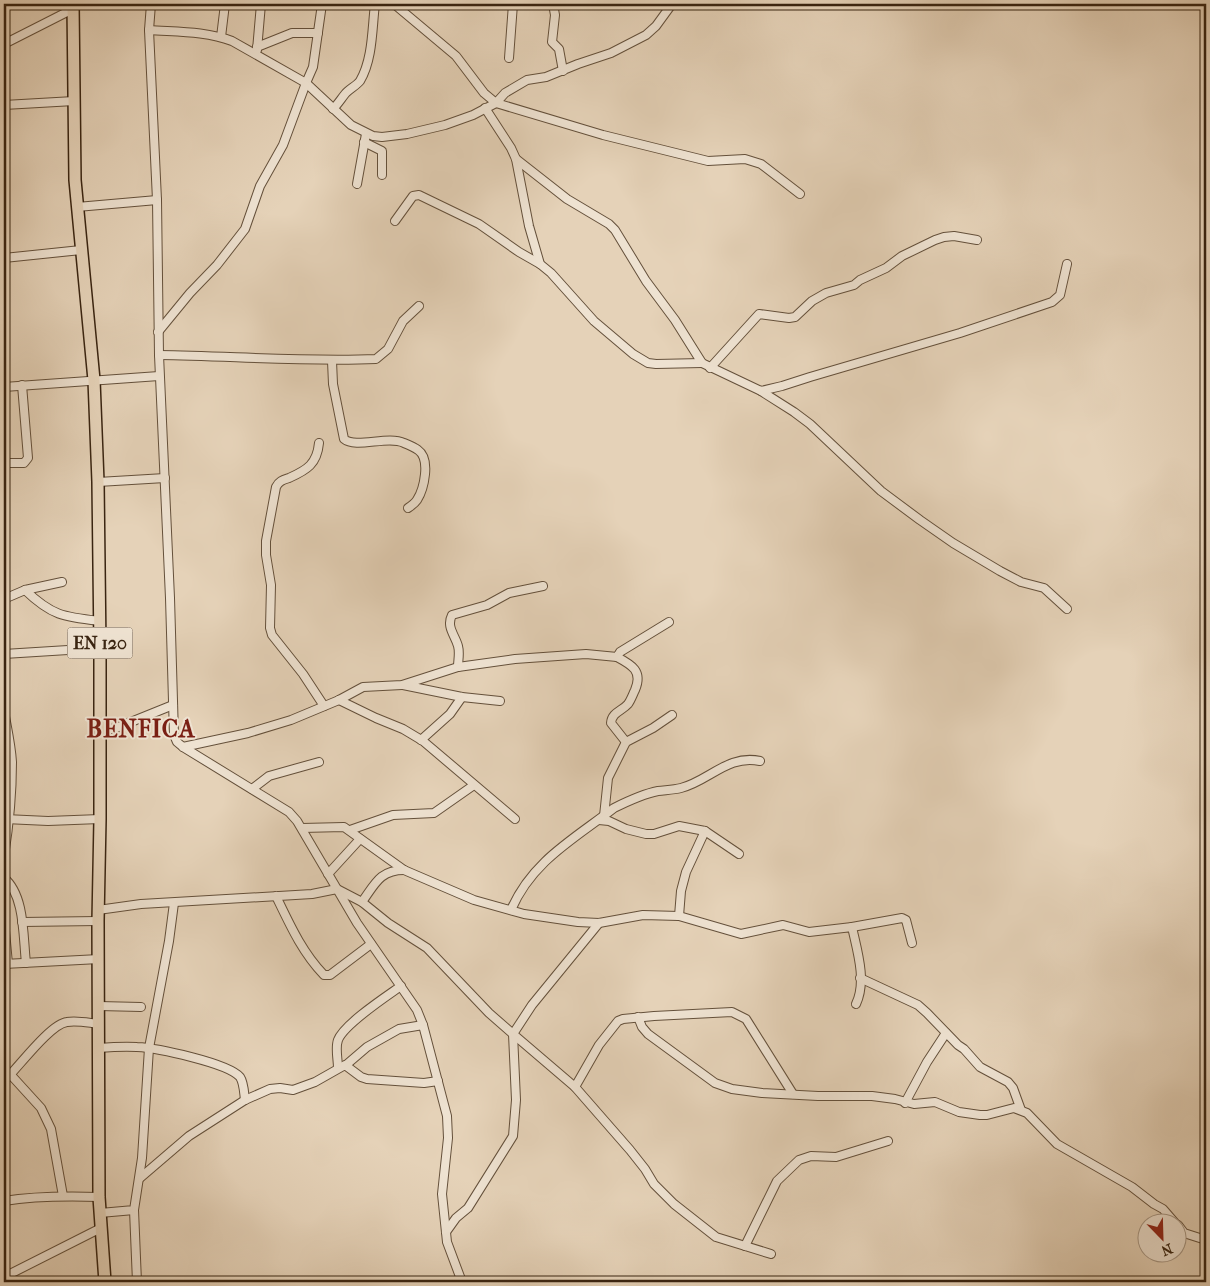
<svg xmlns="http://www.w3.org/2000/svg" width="1210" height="1286" font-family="'IM FELL French Canon',serif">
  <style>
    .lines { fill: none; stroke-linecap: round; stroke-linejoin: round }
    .street-casing { stroke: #64503b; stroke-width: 10 }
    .primary-casing { stroke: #392411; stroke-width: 14 }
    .street { stroke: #eee2d1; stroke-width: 8 }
    .primary { stroke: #e5d2b8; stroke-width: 11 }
    .labels { text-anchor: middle; stroke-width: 4; stroke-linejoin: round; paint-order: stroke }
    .shield { fill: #eee2d1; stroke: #6f5d4b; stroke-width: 1 }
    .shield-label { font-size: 18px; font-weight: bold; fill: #392411 }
    .district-label { font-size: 24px; font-weight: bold; letter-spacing: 1px; fill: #7a1f14; stroke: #eee2d1 }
  </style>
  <rect width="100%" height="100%" fill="#e5d2b8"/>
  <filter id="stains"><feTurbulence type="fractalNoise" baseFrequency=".004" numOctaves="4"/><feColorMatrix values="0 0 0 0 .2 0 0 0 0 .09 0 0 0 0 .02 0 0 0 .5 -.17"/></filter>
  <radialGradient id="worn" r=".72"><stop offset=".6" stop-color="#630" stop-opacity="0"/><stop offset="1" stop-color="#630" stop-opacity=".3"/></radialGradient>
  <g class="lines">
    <defs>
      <g id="street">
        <path d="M151,4l-2,26 8,170 2,155 11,243 4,137 3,7 6,5 106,65 8,9 60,102 60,87 6,15 24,91 1,22 -6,56 5,48 15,40"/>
        <path d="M394,4l62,52 28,37 12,10 107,32 105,26 37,-2 16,5 39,30"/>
        <path d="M553,4l2,11 -3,27 7,7 4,22"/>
        <path d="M149,30c27,2 57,1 83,11l74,42 45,42 22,11 9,1 25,-3 38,-9 28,-10 23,-12 9,-10 22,-13 19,-3 32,-13 33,-11 35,-18 10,-9 16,-22"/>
        <path d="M221,37l4,-33"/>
        <path d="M4,44l69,-35"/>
        <path d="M257,47l35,-14h26"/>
        <path d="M257,50l4,-46"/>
        <path d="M509,58l4,-54"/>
        <path d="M4,105l70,-4"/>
        <path d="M485,108l26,40 5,11 13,67 11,38 11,9 43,48 39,33 15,9 8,1 46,-1"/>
        <path d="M333,109c5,-5 8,-10 12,-15 4,-5 11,-8 15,-13 13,-22 12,-53 15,-77"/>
        <path d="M364,142l18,9v24"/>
        <path d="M516,159l51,40 42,25 6,6 31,51 29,39 27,43 59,28 21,-5 28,-9 150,-44 92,-31 8,-7 7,-31"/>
        <path d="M357,184l9,-50"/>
        <path d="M77,207l80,-7"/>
        <path d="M395,221l18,-25 6,-1 60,29 40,28 21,12"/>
        <path d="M4,229v29"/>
        <path d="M4,258l77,-8"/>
        <path d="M158,332l32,-39 27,-28 28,-36 15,-43 23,-41 23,-62 7,-16 9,-63"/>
        <path d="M159,355c72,1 145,7 217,4l12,-10 15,-28 16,-15"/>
        <path d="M332,361l1,23 11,55c12,10 44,-4 60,4 5,2 10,4 14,7 13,9 6,39 -1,50 -2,3 -6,6 -9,8"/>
        <path d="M710,368l49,-54 30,4 6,-1 17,-16 14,-8 28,-8 6,-5 26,-12 16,-12 33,-16 9,-3 10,-1 23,4"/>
        <path d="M4,387l155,-11"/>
        <path d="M761,391l33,21 16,12 71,67 39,29 33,23 47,28 21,11 23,6 23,21"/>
        <path d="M319,443c-2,21 -12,27 -30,35 -6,2 -10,3 -13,9l-10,54v14l5,30 -1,43 2,7 31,39 21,32"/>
        <path d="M4,463h20l4,-5 -6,-73"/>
        <path d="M98,482l67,-4"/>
        <path d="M25,590c27,26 39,27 75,31"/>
        <path d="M4,599l21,-9 37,-8"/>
        <path d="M4,654l96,-6"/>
        <path d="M617,657c15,8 26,14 18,33 -2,4 -4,10 -7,14 -6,7 -16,8 -17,19l15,19"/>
        <path d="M458,667c0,-7 2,-14 0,-21 -3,-11 -12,-19 -6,-31l35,-10 22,-12 34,-7"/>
        <path d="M403,685l59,12 38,4"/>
        <path d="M339,700l37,18 27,11 20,12 92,78"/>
        <path d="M4,711c3,17 7,34 8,51 0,31 -3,63 -8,94"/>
        <path d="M100,731l16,-3 57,-23"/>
        <path d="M421,740l29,-26 12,-17"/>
        <path d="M183,747l65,-14 43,-13 48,-20 24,-13 39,-2 56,-18 57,-8 71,-5 31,3 3,-5 49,-30"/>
        <path d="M252,789l17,-13 50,-14"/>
        <path d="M604,816l4,-38 18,-36 27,-14 19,-13"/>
        <path d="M5,819l43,2 52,-2"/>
        <path d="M599,820l10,1 17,8 20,5h8l25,-8 26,5 34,23"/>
        <path d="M302,828l42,-1 60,43 70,30 50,14 54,8 21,1 44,-8 36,1 62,18 42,-9 26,7 43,-5c5,23 15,54 4,77"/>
        <path d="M350,830l43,-15 41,-2 40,-28"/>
        <path d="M328,874l32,-35"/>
        <path d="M4,878c21,17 19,59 22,85"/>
        <path d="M276,896c14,29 26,56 48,79h6l41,-31"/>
        <path d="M362,902c13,-18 18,-32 42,-32"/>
        <path d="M98,910l43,-6 171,-10 25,-5 25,13 26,21 39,25 62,65 24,21 3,66 -3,36 -45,72 -12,10 -10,14"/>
        <path d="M511,910c21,-49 63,-71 103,-102 14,-7 29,-14 44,-17 7,-1 15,-1 23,-3 28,-7 47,-34 79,-27"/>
        <path d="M679,916l2,-25 5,-19 19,-41"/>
        <path d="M4,920l4,44"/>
        <path d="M22,922l76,-1"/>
        <path d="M599,923l-67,82 -19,29 62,53 55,63 15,19 9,15 20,20 42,33 55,17"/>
        <path d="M852,927l50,-9 4,2 6,23"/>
        <path d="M4,964l95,-5"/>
        <path d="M860,978l58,27 9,8 31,32 6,4 16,18 28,15 5,6 8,22"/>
        <path d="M99,1006l42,1"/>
        <path d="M638,1017l4,10 6,7 67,49 17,6 30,4 56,3h54l23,3 19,5 21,-2 24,10 21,3h7l27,-7 13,5 30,31 75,43 22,17 9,5 13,15"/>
        <path d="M98,1048c13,-1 26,-2 39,-1 20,1 91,16 103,30 4,6 4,16 5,23"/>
        <path d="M346,1065l21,-18 32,-18 24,-4"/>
        <path d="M338,1068c0,-9 -3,-20 0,-28 6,-16 49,-44 63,-54"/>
        <path d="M10,1074l31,34 10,21 12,67"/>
        <path d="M4,1081c14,-13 46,-57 63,-59 10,-2 22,1 32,2"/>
        <path d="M575,1087l24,-42 19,-24 5,-2 31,-3 78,-4 14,7 47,75"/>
        <path d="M905,1103l22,-41 19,-29"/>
        <path d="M140,1178l49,-42 56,-36 25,-11 10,-1 13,2 22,-8 30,-17 16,12 6,2 57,4 14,-2"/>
        <path d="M4,1201c31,-5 63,-5 95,-4"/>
        <path d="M134,1210l3,72"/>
        <path d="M100,1213l34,-3 8,-52 7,-110 20,-107 5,-38"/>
        <path d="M1178,1225l6,8 22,7"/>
        <path d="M745,1246l32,-65 22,-21 12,-4 25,1 52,-16"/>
        <path d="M4,1277l97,-49"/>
      </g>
      <path id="primary" d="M73,4l2,176 19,200 4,102 2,166v171l-2,102 1,276 6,85"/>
    </defs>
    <use href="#street" class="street-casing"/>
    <use href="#primary" class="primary-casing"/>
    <use href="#street" class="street"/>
    <use href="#primary" class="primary"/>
  </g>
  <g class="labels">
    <rect class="shield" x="67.5" y="627.5" width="65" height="31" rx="4"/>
    <g class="shield-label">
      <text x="100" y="649">EN 120</text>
    </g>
    <g class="district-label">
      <text x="141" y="737">BENFICA</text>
    </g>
  </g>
  <rect width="1210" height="1286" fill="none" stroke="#e5d2b8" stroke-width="20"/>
  <rect x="5" y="5" width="1200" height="1276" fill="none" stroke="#392411" stroke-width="2.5"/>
  <rect x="10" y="10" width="1190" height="1266" fill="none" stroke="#392411"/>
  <g transform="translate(1162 1238) rotate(157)"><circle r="24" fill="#eee2d1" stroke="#a69684"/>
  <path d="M0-4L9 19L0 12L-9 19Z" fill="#8f2418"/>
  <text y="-8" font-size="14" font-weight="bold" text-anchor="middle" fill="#392411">N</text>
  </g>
  <rect width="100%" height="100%" filter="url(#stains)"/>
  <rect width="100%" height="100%" fill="url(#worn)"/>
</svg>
